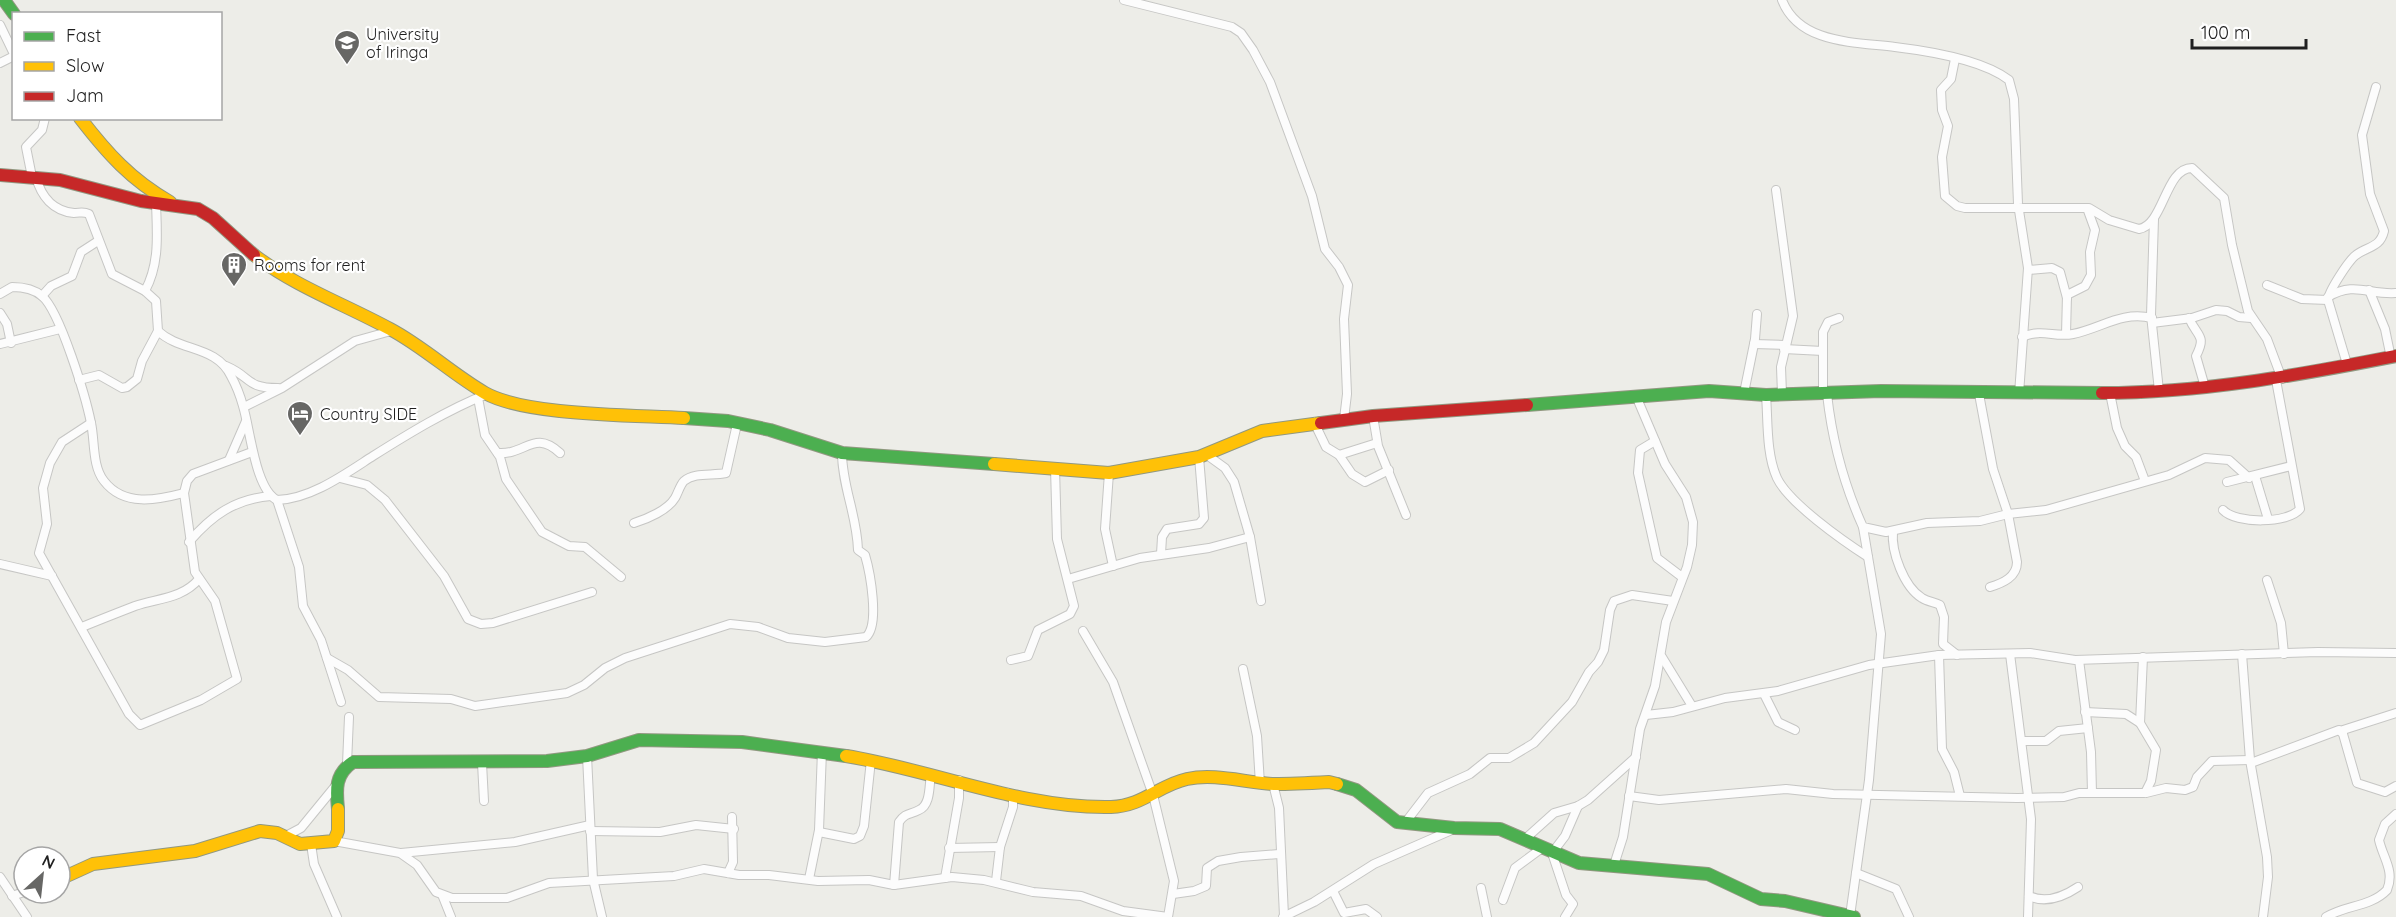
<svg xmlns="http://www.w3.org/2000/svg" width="2396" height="917" font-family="Quicksand,sans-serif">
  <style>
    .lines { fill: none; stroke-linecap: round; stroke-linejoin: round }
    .street-casing { stroke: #c6c6c4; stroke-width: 10 }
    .fast-casing { stroke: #919880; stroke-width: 14 }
    .slow-casing { stroke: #919880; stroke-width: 14 }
    .jam-casing { stroke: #919880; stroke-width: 14 }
    .street { stroke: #fcfcfc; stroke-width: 8 }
    .fast { stroke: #4caf50; stroke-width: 12 }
    .slow { stroke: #ffc107; stroke-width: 12 }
    .jam { stroke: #c62828; stroke-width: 12 }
    .labels { text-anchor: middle; stroke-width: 4.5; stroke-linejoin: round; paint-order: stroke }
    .poi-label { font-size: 16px; fill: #1f1f1f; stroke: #fff; text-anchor: start }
  </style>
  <rect width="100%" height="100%" fill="#edede8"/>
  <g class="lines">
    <defs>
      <g id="street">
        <path d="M1124,0l108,27 9,6 12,17 17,32 42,114 13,53 14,18 9,18 -4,34 3,75 -3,25"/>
        <path d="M1782,0c17,44 73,42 113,47 33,4 88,13 114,33l5,19 4,105 10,64 -9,126"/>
        <path d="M0,25l14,29"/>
        <path d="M1955,59l-4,20 -10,11 1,20 6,16 -6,31 3,39 12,10 8,2h124l20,12 30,9c25,-4 26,-61 53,-61l32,30 8,47 16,66 19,28 15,40"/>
        <path d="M0,63l14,-7"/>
        <path d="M32,177l-6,-30 16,-17 3,-12"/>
        <path d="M36,177c5,19 17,34 38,36 6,0 9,-2 15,1l23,60 33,17 11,10 2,30c22,21 58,14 73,45 5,9 9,19 12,30 7,22 12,83 34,94 34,-1 68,-26 96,-44 35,-22 74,-46 114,-62"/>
        <path d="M1776,190l17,126 -12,51 1,27"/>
        <path d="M2154,219l-3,96 8,76"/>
        <path d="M2028,270l24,-2 8,4 7,26"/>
        <path d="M2267,285l35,14 26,1"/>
        <path d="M2369,290l16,39 6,29"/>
        <path d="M145,291c15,-28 12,-57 11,-88"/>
        <path d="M0,294l12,-7c10,0 22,2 30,9 18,15 44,102 49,127 4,18 1,43 13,58 20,26 53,19 80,12"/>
        <path d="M42,296l9,-10 21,-10 9,-24 17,-11"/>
        <path d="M2328,297c27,-16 40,-2 68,-4"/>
        <path d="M0,313l7,11 4,19"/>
        <path d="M2189,318c8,19 18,17 7,38l9,31"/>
        <path d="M2152,323l40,-5 24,-8 11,1 12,6 12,1"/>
        <path d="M2066,334l1,-39 18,-9 6,-11 -1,-23 5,-22 -8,-22"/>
        <path d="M2022,337c21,-9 32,1 51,-3 29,-6 48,-23 79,-16"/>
        <path d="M0,344l60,-15"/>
        <path d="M1754,344l31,1"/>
        <path d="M1784,349l39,2"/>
        <path d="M2347,364l-19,-64c0,-8 21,-40 28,-45 12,-9 24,-7 28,-24l-14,-37 -8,-59 14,-48"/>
        <path d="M226,366c26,11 19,22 52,22"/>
        <path d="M79,380l20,-5 23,13 5,-1 10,-8 5,-18 16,-30"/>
        <path d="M1744,393l11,-54 2,-25"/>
        <path d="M2110,393l7,35 8,18 11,11 9,24"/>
        <path d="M1823,394v-62l5,-10 11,-4"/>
        <path d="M1827,394c5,45 17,91 36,133l23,5 41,-9 53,-2 28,-7 38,-4 123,-35 36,-17 24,2 20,18"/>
        <path d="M1979,394l14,75 15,45 9,48c0,15 -14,21 -27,25"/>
        <path d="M1766,395c2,25 0,59 11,83 12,25 66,63 91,79"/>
        <path d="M478,398l7,37 15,22 6,22 36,53 27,14 16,1 36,30"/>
        <path d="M244,407l38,-19 73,-47 36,-10"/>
        <path d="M1373,416l5,30 28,69"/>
        <path d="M1314,422l12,25 13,8 13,19 13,8 24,-12"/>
        <path d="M91,423l-29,19 -12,21 -7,25 4,36 -8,29 90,161 11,11 61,-25 36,-21 -22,-78 -20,-29 -11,-79 3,-12 6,-7 59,-22"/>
        <path d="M1655,441l-15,9 -2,23 19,85 25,19"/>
        <path d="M498,453c28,2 36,-24 62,0"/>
        <path d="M1207,455l18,13 9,14 16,55 11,64"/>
        <path d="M1339,455l38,-12"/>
        <path d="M229,460l17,-39"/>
        <path d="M1109,473l-4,56 8,37"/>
        <path d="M2255,476l13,43"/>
        <path d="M340,478l27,7 18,15 59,76 24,43 13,5 12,-1 99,-31"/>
        <path d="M2227,482l64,-16"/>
        <path d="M277,500l22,67 4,39 18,34 20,62"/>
        <path d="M2223,510c13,14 65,14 77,-1l-24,-129"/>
        <path d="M634,523c13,-4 34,-13 41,-25 3,-5 5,-13 9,-17 11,-9 28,-5 42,-8l11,-49"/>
        <path d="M1893,531c-2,21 11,56 29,67 6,4 13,4 18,7l4,12 -1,27 14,11"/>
        <path d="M189,542c23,-27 46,-43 82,-46"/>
        <path d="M1161,554l1,-17 5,-8 32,-5 5,-6 -5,-61"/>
        <path d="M0,564l52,12"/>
        <path d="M1068,579l72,-21 69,-10 41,-11"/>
        <path d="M2267,580l14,43 3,31"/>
        <path d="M82,627c17,-7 35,-14 53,-21 23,-8 47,-7 64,-27"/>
        <path d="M1083,631l30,51 40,113 21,86 -6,36"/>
        <path d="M2010,654l21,165 -3,98"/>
        <path d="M2242,654l8,106 17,97 1,20 -5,40"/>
        <path d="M1939,655l3,94 12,23 6,24"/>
        <path d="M1662,657l30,49"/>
        <path d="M2143,657l-3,66 16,27 -5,31 -6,12"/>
        <path d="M327,658l21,12 31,27 72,2 24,7 92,-13 17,-8 21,-17 20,-10 105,-34 28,3 30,11 37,4 41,-5c14,-12 4,-65 -1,-82l-7,-5c-1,-35 -16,-64 -16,-97"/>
        <path d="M1011,660l17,-4 10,-26 32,-16 4,-8 -17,-67 -2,-71"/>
        <path d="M2079,660l12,92 1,41"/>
        <path d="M1243,669l14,67 3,48"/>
        <path d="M1764,694l14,28 17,8"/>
        <path d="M2085,712l41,2 14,9"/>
        <path d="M1646,715l27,-3 52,-14 53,-7 91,-26 70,-10 91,-2 45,7 243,-8 78,1"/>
        <path d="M2340,731l56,-18"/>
        <path d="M2022,741h24l13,-10 29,-3"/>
        <path d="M587,756l6,123 9,38"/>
        <path d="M482,763l2,38"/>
        <path d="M2251,763l88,-33 4,4 14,49 28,9 11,-6"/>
        <path d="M347,764l2,-47"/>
        <path d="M1273,784l6,24 5,108"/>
        <path d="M1629,796l30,4 127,-11 47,5 184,4 47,-1 15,-4h67l20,-5 19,2 8,-3 4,-10 15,-16 38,-1"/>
        <path d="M1405,823l23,-30 42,-19 20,-16h19l25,-15 38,-41 17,-30 9,-10 6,-12 6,-40 4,-9 18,-6 41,6"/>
        <path d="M590,831l70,1 36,-7 38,4"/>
        <path d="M819,832l35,7 6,-3 4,-10 7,-66"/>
        <path d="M284,837l17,-9 36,-44"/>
        <path d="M1525,839l29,-26 24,-7 10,-6 48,-43"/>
        <path d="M334,841l66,12 17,12 19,27 16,6h55l42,-15 125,-7 30,-7 35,6h30l49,6 51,-1 25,5 58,-8 32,3 49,12 48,4 42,15 45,6"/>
        <path d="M311,844l3,20 23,53"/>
        <path d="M949,848l51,-1"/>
        <path d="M401,853l114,-11 75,-17"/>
        <path d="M1614,865l9,-28 17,-108 15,-43 11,-64 21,-55 5,-22 1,-23 -7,-25 -21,-33 -29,-68"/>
        <path d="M728,873l5,-11 -1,-45"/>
        <path d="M1856,873l40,16 13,28"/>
        <path d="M0,877l27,40"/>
        <path d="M945,878l14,-80v-18"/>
        <path d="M809,879l10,-49 3,-79"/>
        <path d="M996,881l4,-34 13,-40v-9l-5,-5"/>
        <path d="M894,885l5,-63c7,-10 11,-7 20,-12 12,-5 10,-25 12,-36"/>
        <path d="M1481,888l6,29"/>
        <path d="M1333,891l11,22 22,-4 11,8"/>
        <path d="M1173,894l21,-3 12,-5 1,-18 11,-7 23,-4 38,-3"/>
        <path d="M12,896l12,-4"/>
        <path d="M2029,896c17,8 34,1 49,-9"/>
        <path d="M443,897l8,20"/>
        <path d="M1503,900l12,-32 27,-20"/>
        <path d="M1850,916l19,-136 12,-146 -18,-107"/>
        <path d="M1283,917l31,-15 60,-38 80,-35"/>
        <path d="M1565,917l8,-13 -7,-9 -14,-42 13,-17 13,-30"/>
        <path d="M2326,917c19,-12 45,-10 61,-27 8,-19 -4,-32 -8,-50l6,-16 11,-10"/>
      </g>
      <g id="fast">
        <path d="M4,0l10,14"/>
        <path d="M1527,405l182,-14 57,4 115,-4 221,2"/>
        <path d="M684,418l44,3 42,9 72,23 152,11"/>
        <path d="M1337,784l19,6 41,32 57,6 46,1 79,34 129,11 53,25 24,2 69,16"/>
        <path d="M338,809c-2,-20 -3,-35 15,-47l194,-1 40,-5 52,-16 103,2 104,14"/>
      </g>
      <g id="slow">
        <path d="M80,118c27,35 51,62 90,84"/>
        <path d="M254,255c42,32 90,49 136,74 34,18 62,45 95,64 41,23 150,22 199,25"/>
        <path d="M994,464l115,9 90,-16 63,-26 59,-8"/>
        <path d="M846,756c87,14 177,53 265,51 32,-1 48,-22 76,-28 29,-6 59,4 87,5 18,0 37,-1 55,-2l8,2"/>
        <path d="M60,879l33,-15 102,-13 65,-20 17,2 23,11 34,-3 4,-10v-22"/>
      </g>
      <g id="jam">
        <path d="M0,175l60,5 81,21 57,8 15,9 41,37"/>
        <path d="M2102,393c99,0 197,-18 294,-37"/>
        <path d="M1321,423l52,-7 154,-11"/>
      </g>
    </defs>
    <use href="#street" class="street-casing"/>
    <use href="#fast" class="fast-casing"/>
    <use href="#slow" class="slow-casing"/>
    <use href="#jam" class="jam-casing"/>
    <use href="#street" class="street"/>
    <use href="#fast" class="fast"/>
    <use href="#slow" class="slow"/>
    <use href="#jam" class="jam"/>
  </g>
  <defs>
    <symbol id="university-pin" viewBox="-11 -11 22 30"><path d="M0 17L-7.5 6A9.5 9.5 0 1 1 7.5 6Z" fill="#676765" stroke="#fff"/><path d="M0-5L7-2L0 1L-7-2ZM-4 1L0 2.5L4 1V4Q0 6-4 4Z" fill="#fff"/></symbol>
    <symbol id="building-pin" viewBox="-11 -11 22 30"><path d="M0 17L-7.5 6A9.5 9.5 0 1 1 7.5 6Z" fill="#676765" stroke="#fff"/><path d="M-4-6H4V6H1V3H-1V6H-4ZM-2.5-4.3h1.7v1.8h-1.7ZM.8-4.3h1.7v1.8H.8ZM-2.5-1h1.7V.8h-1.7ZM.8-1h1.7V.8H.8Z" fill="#fff"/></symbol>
    <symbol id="hotel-pin" viewBox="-11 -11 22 30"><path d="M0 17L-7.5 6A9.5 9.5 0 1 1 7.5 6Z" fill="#676765" stroke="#fff"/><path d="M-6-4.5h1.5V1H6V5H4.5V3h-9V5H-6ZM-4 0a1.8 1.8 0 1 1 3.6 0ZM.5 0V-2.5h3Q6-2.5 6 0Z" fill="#fff"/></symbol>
  </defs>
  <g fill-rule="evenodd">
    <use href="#university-pin" x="332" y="28" width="30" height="40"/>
    <use href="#building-pin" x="219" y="250" width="30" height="40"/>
    <use href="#hotel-pin" x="285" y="399" width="30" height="40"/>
  </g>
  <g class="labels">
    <g class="poi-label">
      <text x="366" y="40">University<tspan x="366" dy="18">of Iringa</tspan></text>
      <text x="254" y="271">Rooms for rent</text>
      <text x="320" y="420">Country SIDE</text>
    </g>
  </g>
  <rect x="12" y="12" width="210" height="108" fill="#ffffff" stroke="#a5a5a5" stroke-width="1.5"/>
  <rect x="24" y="32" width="30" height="9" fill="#4caf50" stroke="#a5a5a5" stroke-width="1.5"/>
  <text x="66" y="42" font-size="18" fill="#1f1f1f">Fast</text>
  <rect x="24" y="62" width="30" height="9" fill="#ffc107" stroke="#a5a5a5" stroke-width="1.5"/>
  <text x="66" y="72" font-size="18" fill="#1f1f1f">Slow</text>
  <rect x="24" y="92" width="30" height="9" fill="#c62828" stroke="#a5a5a5" stroke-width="1.5"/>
  <text x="66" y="102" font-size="18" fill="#1f1f1f">Jam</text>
  <g transform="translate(42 875) rotate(27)"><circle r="28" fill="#ffffff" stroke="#a5a5a5" stroke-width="1.5"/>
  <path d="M0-4.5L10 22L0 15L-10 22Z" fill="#676765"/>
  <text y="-9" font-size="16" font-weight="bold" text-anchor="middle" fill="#1f1f1f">N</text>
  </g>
  <path d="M2192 39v9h114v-9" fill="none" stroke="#1f1f1f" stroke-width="3"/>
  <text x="2201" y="39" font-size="18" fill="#1f1f1f" stroke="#ffffff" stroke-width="4.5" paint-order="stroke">100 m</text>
</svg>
